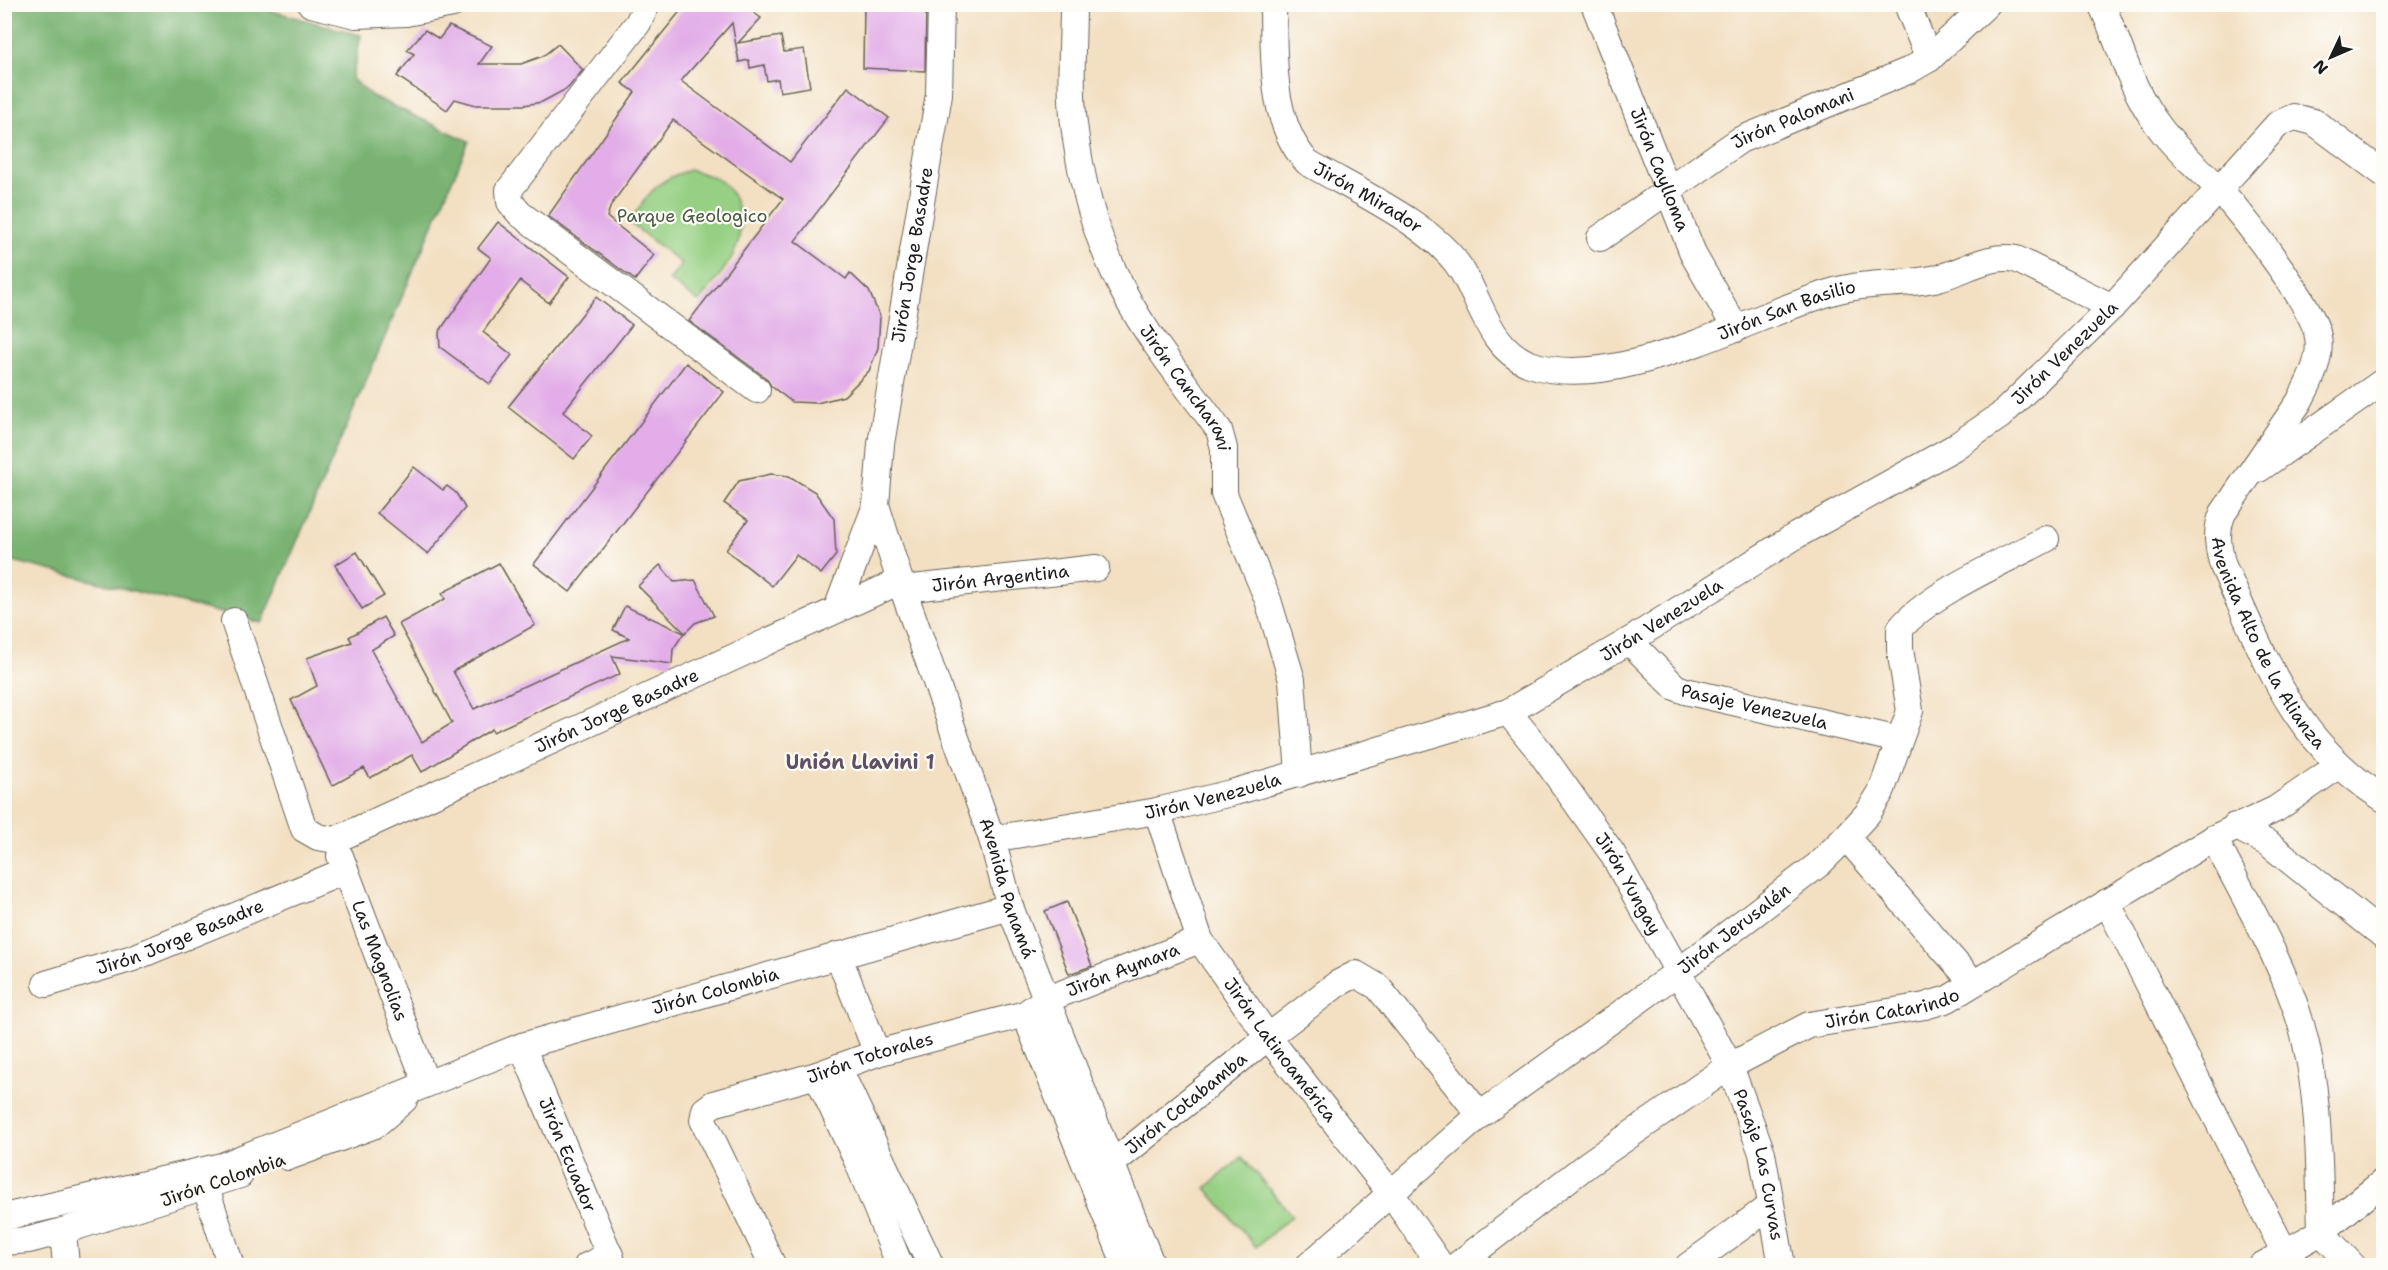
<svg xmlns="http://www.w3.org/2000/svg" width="2388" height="1270" font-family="'Shantell Sans',sans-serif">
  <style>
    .green { fill: #97d084; stroke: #5a7650; stroke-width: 1.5 }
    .forest { fill: #79b272; stroke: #4a6747; stroke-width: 1.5 }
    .building { fill: #e2ade8 }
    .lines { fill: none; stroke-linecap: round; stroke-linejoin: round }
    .minor-casing { stroke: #676156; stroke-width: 28 }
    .minor { stroke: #fff; stroke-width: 26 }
    .labels { text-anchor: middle; stroke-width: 4.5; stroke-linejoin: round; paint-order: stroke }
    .street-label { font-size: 18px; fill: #1c1c1c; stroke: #fdfcf7 }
    .park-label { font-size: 18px; fill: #475b40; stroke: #fdfcf7 }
    .neighbourhood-label { font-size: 20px; font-weight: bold; fill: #614f63; stroke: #fdfcf7 }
  </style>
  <rect width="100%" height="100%" fill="#fdfcf7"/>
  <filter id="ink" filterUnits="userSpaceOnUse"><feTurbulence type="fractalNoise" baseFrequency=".0167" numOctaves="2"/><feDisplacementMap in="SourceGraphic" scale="12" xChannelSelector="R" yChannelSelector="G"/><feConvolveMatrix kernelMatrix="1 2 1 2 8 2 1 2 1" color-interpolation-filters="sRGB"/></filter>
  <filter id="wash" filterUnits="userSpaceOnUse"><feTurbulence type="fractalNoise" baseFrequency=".008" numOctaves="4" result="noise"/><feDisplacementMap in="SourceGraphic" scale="24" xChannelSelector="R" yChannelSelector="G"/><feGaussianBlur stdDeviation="1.35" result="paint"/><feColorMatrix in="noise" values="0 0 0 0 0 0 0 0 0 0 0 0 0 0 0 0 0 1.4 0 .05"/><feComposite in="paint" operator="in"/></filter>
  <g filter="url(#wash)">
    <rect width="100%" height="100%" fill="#f3e0c3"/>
    <g class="green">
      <path d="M690,170c24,6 40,11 47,37 12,42 -15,64 -38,95l-30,-22 13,-16 -53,-42c19,-27 27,-43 61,-52z"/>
      <path d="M1242,1157l50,59 -36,31 -50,-59z"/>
    </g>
    <path class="forest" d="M5,5h245l111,30 -9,44 20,17 97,45 -207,482 -257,-64z"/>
    <g id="blocks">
      <g class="building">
        <path d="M686,4h62l-2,3 15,11 -23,25 43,-7 3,16 20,-3 6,38 -30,5 -2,-13 -11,2 -3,-16 -14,3 -1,-8 -10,2 -7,-39 -51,58 109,81 58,-75 41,31 -94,123 51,38 4,-6 19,18 11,26 -2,31 -9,23 -25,25 -27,7 -25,-1 -21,-16 -5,-8 -77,-57 94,-122 -110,-79 -62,85 -4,12 47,38 -19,25 -87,-64 87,-124 -13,-9z"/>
        <path d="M864,4h62l-1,67 -62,-3z"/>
        <path d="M449,26l43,20 -13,18h42l22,-8 15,-12 25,26 -15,18 -26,14 -18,3h-48l-21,-6 -8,11 -50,-34 17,-22 -7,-4 18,-20 14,9z"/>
        <path d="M498,222l71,55 -20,26 -29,-22 -37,51 29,23 -22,29 -50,-37 -1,-15 52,-74 -13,-10z"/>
        <path d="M596,297l36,28 -69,87 29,24 -18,23 -66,-52z"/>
        <path d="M686,363l38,29 -154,200 -36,-28z"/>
        <path d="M414,467l29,23 4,-4 9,7 9,15 -37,46 -51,-41z"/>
        <path d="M771,474l18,2 26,16 19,27 2,36 -15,19 -25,-19 -24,31 -46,-36 22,-30 -24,-17 15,-22z"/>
        <path d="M357,552l27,44 -22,13 -27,-44z"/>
        <path d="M499,563l36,62 -82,46 21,38 155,-71 -16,-8 12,-24 59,27 -11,16 -1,15 -60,-8 8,18 -127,58 -1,-3 -70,43 -10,-17 -42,23 -6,-10 -32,18 -41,-86 26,-14 -10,-28 45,-16 -3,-5 34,-20 11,19 -23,14 51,92 30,-19 -53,-99 46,-25 -3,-6z"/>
        <path d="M660,565l14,17 21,-2 19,36 -19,7 -10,10 -47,-47z"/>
        <path d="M1067,902l25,64 -23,8 -24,-63z"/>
      </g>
    </g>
  </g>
  <g filter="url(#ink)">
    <use href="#blocks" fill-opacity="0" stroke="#676156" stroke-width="1.5"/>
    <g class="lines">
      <defs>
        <g id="minor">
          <path d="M311,4l45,11 50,-2 47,-9"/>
          <path d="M647,4l-9,19 -129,167 1,12 10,12 237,176"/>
          <path id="s1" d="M1073,4c0,39 -4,81 1,120 6,50 19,104 41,150 25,56 68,106 104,156l5,18v46l44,106 24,80 7,94"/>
          <path id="s2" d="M1273,4c1,53 -3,118 34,158 47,28 127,63 155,109 20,33 28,78 68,93 85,31 223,-50 305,-73 34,-10 69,-5 103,-13 27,-7 50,-24 78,-19l96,48"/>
          <path id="s3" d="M1594,4l100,252 42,73"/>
          <path d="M1907,4l22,55"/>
          <path id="s4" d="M2101,4c22,45 27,82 59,124 16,22 38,39 57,59 23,25 97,119 101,150 4,22 -9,46 -19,65l-76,111c-8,18 -5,35 0,53 43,93 69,175 161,233"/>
          <path id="s5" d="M1600,238l140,-98 170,-70 19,-11 58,-55"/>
          <path d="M2259,469l125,-88"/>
          <path id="s6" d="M876,505l24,76 92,258 18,68 142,359"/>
          <path id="s7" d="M903,589l193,-21"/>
          <path id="s8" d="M837,609l39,-104 5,-61 58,-350 2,-90"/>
          <path d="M234,621l70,208 14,8 17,3"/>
          <path id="s9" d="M1629,641l46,46 10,4 214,49"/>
          <path id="s10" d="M1508,712l30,37 74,104 118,213 32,87 20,113"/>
          <path id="s11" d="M1157,811l43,129 68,97 124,158 49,71"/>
          <path d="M2235,826l34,18 115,92"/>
          <path d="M1846,837l127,146"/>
          <path d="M2214,838c30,60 68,122 87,186 19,67 18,139 20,208l32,34"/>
          <path id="s12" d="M992,839l165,-28 78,-19 273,-80 121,-71 168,-106 156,-87 47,-32 112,-109 166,-183 16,-7 20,5 70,52"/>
          <path id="s13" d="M335,840l565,-259"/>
          <path id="s14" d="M340,856l86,227"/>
          <path d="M2107,902l178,351"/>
          <path d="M838,955l39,98"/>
          <path id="s15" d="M46,984l87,-26 212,-87"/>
          <path d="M1025,1014l101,252"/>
          <path id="s16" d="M522,1046l92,220"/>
          <path d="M838,1067l93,199"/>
          <path d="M817,1075l42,90 41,101"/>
          <path d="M288,1157l87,-32 29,-25"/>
          <path id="s17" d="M1110,1165l158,-128 69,-53 19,-10 22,13 102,128"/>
          <path d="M206,1188l25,78"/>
          <path id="s18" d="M4,1217l218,-51 300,-120 488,-139"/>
          <path d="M63,1231l3,35"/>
          <path d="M4,1242l25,-2 34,-9 177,-56"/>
          <path d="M587,1266l23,-11"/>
          <path id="s19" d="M773,1266l-70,-146 2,-10 8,-6 104,-29 60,-22 148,-39 20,-14 155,-60"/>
          <path id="s20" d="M1308,1266l172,-151 198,-143 141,-108 27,-27 22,-24 13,-21 29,-81 -10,-62v-20c28,-35 105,-68 146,-90"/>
          <path id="s21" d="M1456,1266l132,-102 142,-98 79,-41 116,-19 23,-7 266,-161 62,-29 62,-43"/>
          <path d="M1688,1266l82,-60"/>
          <path d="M2261,1266l60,-34 63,-51"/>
        </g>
      </defs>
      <use href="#minor" class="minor-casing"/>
      <use href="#minor" class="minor"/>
    </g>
  </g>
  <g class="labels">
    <g class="street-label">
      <text dy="6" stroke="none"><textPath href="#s5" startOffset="228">Jirón Palomani</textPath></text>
      <text dy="6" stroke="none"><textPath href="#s3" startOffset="178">Jirón Caylloma</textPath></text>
      <text dy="6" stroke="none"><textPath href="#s2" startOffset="236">Jirón Mirador</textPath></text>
      <text dy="6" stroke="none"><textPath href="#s8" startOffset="364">Jirón Jorge Basadre</textPath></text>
      <text dy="6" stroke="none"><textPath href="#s2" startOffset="742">Jirón San Basilio</textPath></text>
      <text dy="6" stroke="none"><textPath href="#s12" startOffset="1197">Jirón Venezuela</textPath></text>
      <text dy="6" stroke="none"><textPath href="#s1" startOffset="411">Jirón Cancharani</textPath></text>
      <text dy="6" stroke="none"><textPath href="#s7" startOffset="98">Jirón Argentina</textPath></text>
      <text dy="6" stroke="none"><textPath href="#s12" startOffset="711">Jirón Venezuela</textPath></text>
      <text dy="6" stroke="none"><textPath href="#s4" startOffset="748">Avenida Alto de la Alianza</textPath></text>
      <text dy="6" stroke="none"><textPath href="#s9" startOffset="147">Pasaje Venezuela</textPath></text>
      <text dy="6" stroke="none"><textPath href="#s13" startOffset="310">Jirón Jorge Basadre</textPath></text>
      <text dy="6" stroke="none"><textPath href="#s12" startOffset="225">Jirón Venezuela</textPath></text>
      <text dy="6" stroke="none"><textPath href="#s10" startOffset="210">Jirón Yungay</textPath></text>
      <text dy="6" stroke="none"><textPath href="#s6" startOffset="405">Avenida Panamá</textPath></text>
      <text dy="6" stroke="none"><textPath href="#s20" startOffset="544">Jirón Jerusalén</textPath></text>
      <text dy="6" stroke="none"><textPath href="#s15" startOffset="142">Jirón Jorge Basadre</textPath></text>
      <text dy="6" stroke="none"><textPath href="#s14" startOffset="112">Las Magnolias</textPath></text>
      <text dy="6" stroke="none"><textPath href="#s19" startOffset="615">Jirón Aymara</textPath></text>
      <text dy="6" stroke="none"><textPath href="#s18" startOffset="748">Jirón Colombia</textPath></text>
      <text dy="6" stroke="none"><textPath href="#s21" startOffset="513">Jirón Catarindo</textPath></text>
      <text dy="6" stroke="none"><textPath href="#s11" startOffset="272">Jirón Latinoamérica</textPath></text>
      <text dy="6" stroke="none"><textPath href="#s19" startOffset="346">Jirón Totorales</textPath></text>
      <text dy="6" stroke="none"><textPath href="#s17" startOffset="98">Jirón Cotabamba</textPath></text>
      <text dy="6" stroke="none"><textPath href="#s16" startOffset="118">Jirón Ecuador</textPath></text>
      <text dy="6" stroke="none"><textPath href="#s10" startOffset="522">Pasaje Las Curvas</textPath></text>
      <text transform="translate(223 1180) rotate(-19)" y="6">Jirón Colombia</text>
    </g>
    <g class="park-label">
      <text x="692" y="222">Parque Geologico</text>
    </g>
    <g class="neighbourhood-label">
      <text x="860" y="769">Unión Llavini 1</text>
    </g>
  </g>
  <rect width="2388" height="1270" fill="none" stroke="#fdfcf7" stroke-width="24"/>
  <g transform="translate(2331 57) rotate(226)" stroke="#fdfcf7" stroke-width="4.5" paint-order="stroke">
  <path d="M0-4.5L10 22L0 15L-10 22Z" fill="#1c1c1c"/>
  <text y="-9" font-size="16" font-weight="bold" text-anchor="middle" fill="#1c1c1c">N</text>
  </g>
</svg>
